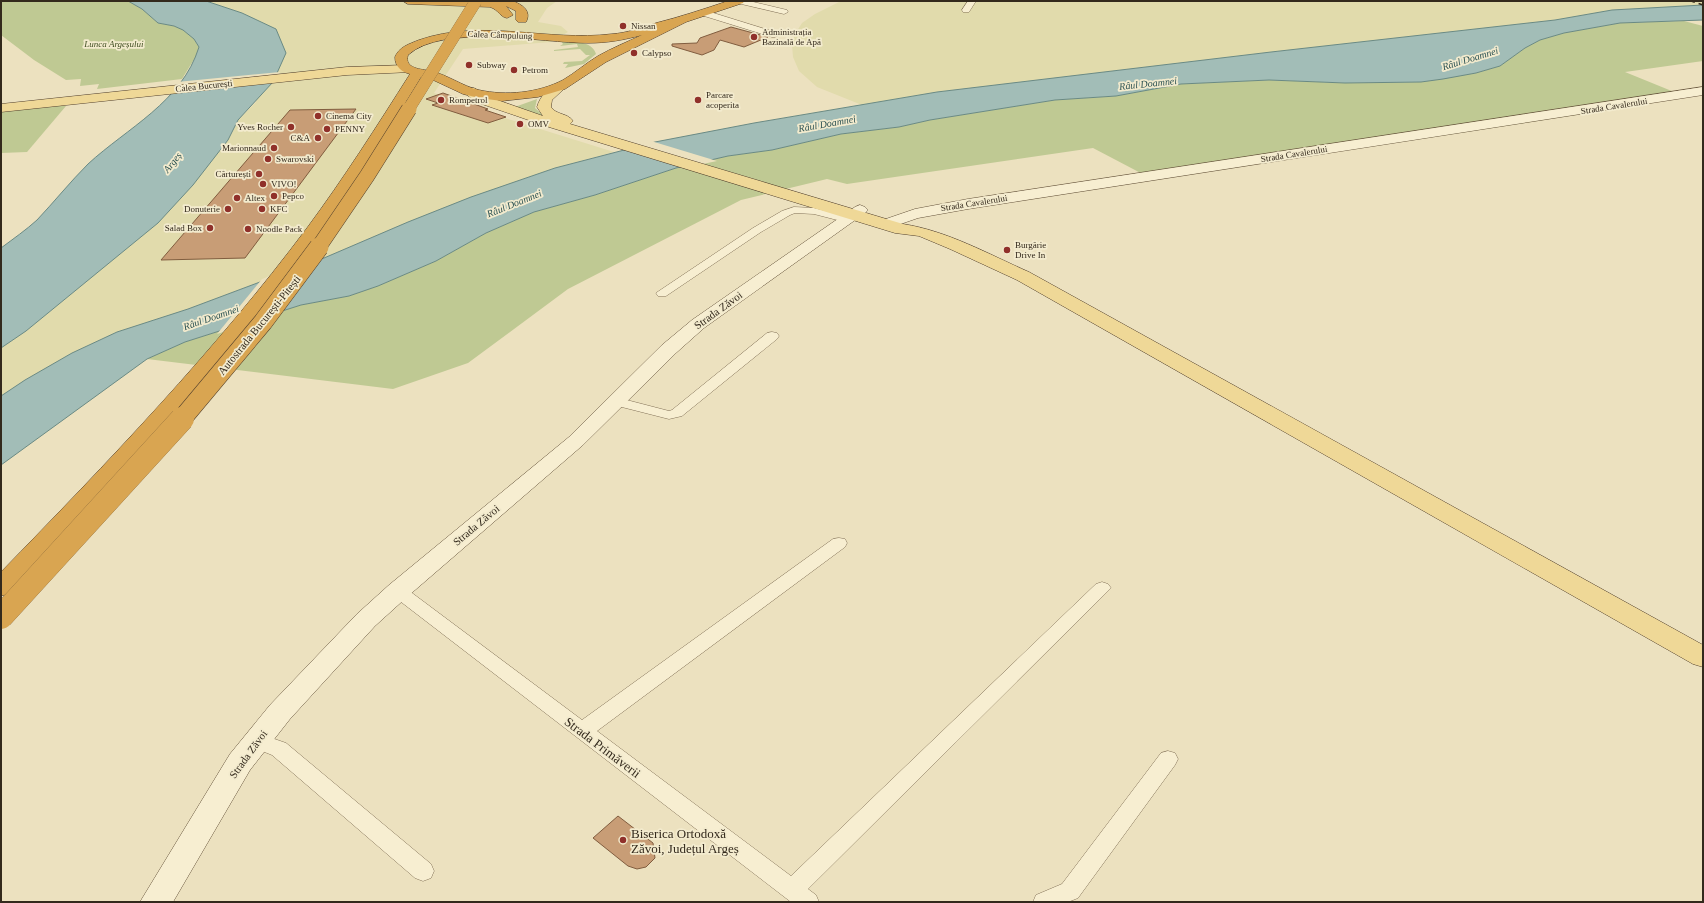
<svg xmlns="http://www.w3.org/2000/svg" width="1704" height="903" font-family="Georgia,serif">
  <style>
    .farmland { fill: #e1dbac }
    .green { fill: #bfc993 }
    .water { fill: #a2bdb7; stroke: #6a8a84 }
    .pier { fill: #ece1bf }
    .building { fill: #c89d76; stroke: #815d3f }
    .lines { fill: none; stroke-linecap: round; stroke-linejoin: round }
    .street-casing { stroke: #837258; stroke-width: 1 }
    .secondary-casing { stroke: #65533b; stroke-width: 1 }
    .primary-casing { stroke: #513f2c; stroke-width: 1 }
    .highway-casing { stroke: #513f2c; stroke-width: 1 }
    .street { fill: #f7eed1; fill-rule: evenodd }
    .secondary { fill: #f7eed1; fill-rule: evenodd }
    .primary { fill: #efd897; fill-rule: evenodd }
    .highway { fill: #d9a551; fill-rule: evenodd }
    .rail { stroke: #33291c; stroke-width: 1.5; stroke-dasharray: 4 4; stroke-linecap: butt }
    .highway-bridge-far3-casing { stroke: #513f2c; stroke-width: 12; stroke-linecap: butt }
    .highway-bridge-far2-casing { stroke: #513f2c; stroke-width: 16; stroke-linecap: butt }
    .highway-bridge-far1-casing { stroke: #513f2c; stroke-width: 20; stroke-linecap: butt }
    .highway-bridge-casing { stroke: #513f2c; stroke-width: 24; stroke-linecap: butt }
    .highway-bridge-far3 { stroke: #d9a551; stroke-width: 12 }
    .highway-bridge-far2 { stroke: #d9a551; stroke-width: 15 }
    .highway-bridge-far1 { stroke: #d9a551; stroke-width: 19 }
    .highway-bridge { stroke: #d9a551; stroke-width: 24 }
    .poi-dot { fill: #90302a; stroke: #f3ebce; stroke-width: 1.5 }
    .labels { text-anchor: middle; stroke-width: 3.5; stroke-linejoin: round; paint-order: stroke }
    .far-poi-label { font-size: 9px; fill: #33291c; stroke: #f3ebce; text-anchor: start }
    .far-street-label { font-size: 9px; fill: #33291c; stroke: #f3ebce }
    .far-park-label { font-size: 9px; font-style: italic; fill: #414f23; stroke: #f3ebce }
    .far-water-label { font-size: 10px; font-style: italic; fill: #2c5252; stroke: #f3ebce }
    .street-label { font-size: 11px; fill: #33291c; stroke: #f3ebce }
    .near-street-label { font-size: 13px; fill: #33291c; stroke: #f3ebce }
    .near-poi-label { font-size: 13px; fill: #33291c; stroke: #f3ebce; text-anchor: start }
  </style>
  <rect width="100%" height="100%" fill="#ece1bf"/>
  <g class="farmland">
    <path d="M206,1h351l-10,7 -9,14 23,4 7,6 -17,10 -88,7 -29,44 74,26 106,33 -59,16 -147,54 -84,36 -136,51 -71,23 -45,21 -47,27 -24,16v-48l25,-17 132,-108 70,-83 10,-20 18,-18 -14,-89z"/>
    <path d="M841,1h862v4l-91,5 -57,10 -284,32 -334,40 -75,13 -45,-18 -18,-16 -6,-14 -1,-12 3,-11 7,-11 13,-9z"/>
  </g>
  <g class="green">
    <path d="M1,1h127l14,8 16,14 16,3 9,4 11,9 5,8 -3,9 -14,23 -85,10 2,-5 -19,2 1,-7 -15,1 -32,-20 -33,-25z"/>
    <path d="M1684,21l19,5v35l-78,11 59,24 -37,8 -493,76 -61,-32 -246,36 -20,-5 -86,21 -173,89 -100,74 -75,26 -246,-30 38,-17 116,-37 48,-9 29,-10 58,-25 50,-28 48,-21 61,-17 81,-27 52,-12 44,-6 69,-16 58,-7 31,-7 125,-20 61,-4 65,-12 88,-4 76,3 76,-1 55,-9 24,-7 25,-18 15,-8 24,-7 56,-10z"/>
    <path d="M561,41c11,1 31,-1 35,13l-12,10 -19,4 3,-4h-5l1,-2 18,-1 8,-6h-4l-6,-6 -26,2v-1l24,-3 -1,-3 -17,2 3,-2z"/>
    <path d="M537,99l-2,9 9,8 -32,-8z"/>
    <path d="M56,105l10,1 -39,46 -26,1v-41z"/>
  </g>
  <g class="water">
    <path d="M128,1h78l36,12 34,16 10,24 -13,29 -35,38 -10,20 -35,45 -35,38 -132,108 -25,17v-100c12,-9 25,-18 36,-28 17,-18 33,-38 51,-56 39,-36 94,-62 111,-117l-5,-8 -11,-9 -9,-4 -16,-3 -16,-14z"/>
    <path d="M1703,5v15l-83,3 -56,10 -24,7 -15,8 -25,18 -24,7 -33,6 -22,3 -76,1 -76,-3 -88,4 -65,12 -61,4 -125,20 -31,7 -58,7 -69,16 -44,6 -52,12 -81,27 -61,17 -48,21 -50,28 -58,25 -29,10 -48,9 -116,37 -38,17 -146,106v-69l24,-16 47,-27 45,-21 71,-23 136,-51 84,-36 63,-25 84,-29 100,-26 99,-19 183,-31 334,-40 284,-32 57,-10z"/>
  </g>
  <g class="pier">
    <path d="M280,72l-4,9 -106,11 7,-10z"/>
    <path d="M651,141l66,20 -33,7 -64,-20z"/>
    <path d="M294,267l-45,57 -32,10 45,-55z"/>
  </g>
  <g class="building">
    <path d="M731,27l37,10 -24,10 -24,-7 -6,10 -12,5 -30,-9v-2l25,-1 3,-5z"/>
    <path d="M443,93l45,16 -3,1 21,7 -18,6 -56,-18 6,-2 -12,-4z"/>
    <path d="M356,109l-111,149 -84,2 129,-150z"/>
    <path d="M618,816l35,27 2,15 -9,9 -9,2 -9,-3 -35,-28z"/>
  </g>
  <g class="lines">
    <defs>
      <g id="street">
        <path d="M736,1h13l38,9 1,2 -4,2 -47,-11z"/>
        <path d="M968,1h8l-7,11h-6l-1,-2z"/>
        <path d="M701,11h6l71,22 1,2 -4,2h-3l-71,-22z"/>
        <path d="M794,207l20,1 35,9 2,2 -6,3 -31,-8 -19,-1 -5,2 -29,17 -95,64h-8l-2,-3 97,-65 29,-17z"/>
        <path d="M772,332l5,1 2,3 -2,3 -95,77 -13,3 -59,-15 -2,-3 2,-3 5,-1 54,14 3,-1 95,-77z"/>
        <path d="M839,538l6,1 2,4 -2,4 -248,184 194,145 305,-292 6,-2 6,2 3,4 -303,301 8,6 3,7h-28l-399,-307 -3,-4 3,-4 6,-2 6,2 178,133 251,-181z"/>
        <path d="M257,733l29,10 145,121 3,7 -3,7 -8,3 -8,-3 -143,-123 -22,-9 -3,-5 3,-5z"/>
        <path d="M1168,751l7,2 3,6 -3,6 -97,133 -10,4h-35l3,-7 26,-11 99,-131z"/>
      </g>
      <g id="secondary">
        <path d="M1703,87v8l-735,114 -50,9 -32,11 -6,-2 -2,-3 2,-3 35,-12 53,-10z"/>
        <path d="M860,205l5,2 3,3 -3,3 -161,115 -28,25 -93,92 -176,152 -32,29 -85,93 -40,51 -77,132h-33l90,-148 40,-49 87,-91 32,-29 180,-148 93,-92 30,-25 163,-113z"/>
      </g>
      <g id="primary">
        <path d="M407,65l4,1 2,3 -2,3 -64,3 -346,37v-8l346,-37z"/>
        <path d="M561,82l5,1 1,3 -15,14 -1,7c5,8 17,6 22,14l-3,3 333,100c45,7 85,30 126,48l674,373v22l-10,-3 -676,-384 -67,-31 -31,-13 -24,-3 -346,-106 -73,-25 -14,-11 2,-3h10l12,8 57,20 -6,-9c3,-11 13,-22 24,-25z"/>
      </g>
      <g id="highway">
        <path d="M403,1h109c10,3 20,10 14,21h-8l-2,-2v-9l-10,-5 7,9 -6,3c-7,-1 -8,-8 -17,-11l-82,-3z"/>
        <path d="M728,1h16l-1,2 -57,19 -80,40 -41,27 -27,8 -36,4 -23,-3 -16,-4 -32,-15 -10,-2c-33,54 -66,107 -103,159 -93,127 -200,242 -308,357l-9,3v-24c107,-110 214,-221 306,-344 37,-50 70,-102 103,-154 -8,-2 -15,-7 -15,-17 4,-10 14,-13 24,-17 63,-22 128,2 193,-6 15,-1 29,-6 44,-11 24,-6 48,-14 72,-22zM642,35c-15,7 -30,13 -44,21 -12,7 -23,17 -35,24 -25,13 -57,16 -84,10 -17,-4 -31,-15 -48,-19 -10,-2 -27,-2 -23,-16 35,-32 135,-12 180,-12 19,0 36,-3 54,-8z"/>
      </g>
    </defs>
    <use href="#street" class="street-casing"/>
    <use href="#secondary" class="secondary-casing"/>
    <use href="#primary" class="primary-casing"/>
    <use href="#highway" class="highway-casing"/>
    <use href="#street" class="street"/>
    <use href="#secondary" class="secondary"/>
    <use href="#primary" class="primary"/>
    <use href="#highway" class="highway"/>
    <path class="rail" d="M1691,1l12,4"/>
    <defs>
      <path id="highway-bridge-far3" d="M408,110l68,-109"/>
      <path id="highway-bridge-far2" d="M318,248l49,-72 42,-67"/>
      <path id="highway-bridge-far1" d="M181,420l82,-98 56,-75"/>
      <path id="highway-bridge" d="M1,617l181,-198"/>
    </defs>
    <use href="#highway-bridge-far3" class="highway-bridge-far3-casing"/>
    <use href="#highway-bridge-far2" class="highway-bridge-far2-casing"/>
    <use href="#highway-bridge-far1" class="highway-bridge-far1-casing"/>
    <use href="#highway-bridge" class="highway-bridge-casing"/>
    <use href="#highway-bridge-far3" class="highway-bridge-far3"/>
    <use href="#highway-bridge-far2" class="highway-bridge-far2"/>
    <use href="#highway-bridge-far1" class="highway-bridge-far1"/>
    <use href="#highway-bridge" class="highway-bridge"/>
  </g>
  <g class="poi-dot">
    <circle cx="623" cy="26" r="4"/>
    <circle cx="754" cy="37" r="4"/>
    <circle cx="634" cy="53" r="4"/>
    <circle cx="469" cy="65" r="4"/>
    <circle cx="514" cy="70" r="4"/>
    <circle cx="441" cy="100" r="4"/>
    <circle cx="698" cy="100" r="4"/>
    <circle cx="318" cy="116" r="4"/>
    <circle cx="520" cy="124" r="4"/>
    <circle cx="291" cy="127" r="4"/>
    <circle cx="327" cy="129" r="4"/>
    <circle cx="318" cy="138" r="4"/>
    <circle cx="274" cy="148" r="4"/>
    <circle cx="268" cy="159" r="4"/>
    <circle cx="259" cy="174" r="4"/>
    <circle cx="263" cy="184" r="4"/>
    <circle cx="274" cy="196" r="4"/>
    <circle cx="237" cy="198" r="4"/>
    <circle cx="228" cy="209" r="4"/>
    <circle cx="262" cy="209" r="4"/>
    <circle cx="210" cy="228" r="4"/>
    <circle cx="248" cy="229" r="4"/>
    <circle cx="1007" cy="250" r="4"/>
    <circle cx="623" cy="840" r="4"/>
  </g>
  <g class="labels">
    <g class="far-poi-label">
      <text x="631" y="29">Nissan</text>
      <text x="762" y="35">Administrația<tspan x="762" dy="10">Bazinală de Apă</tspan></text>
      <text x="642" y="56">Calypso</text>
      <text x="477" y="68">Subway</text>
      <text x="522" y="73">Petrom</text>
      <text x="706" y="98">Parcare<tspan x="706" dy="10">acoperita</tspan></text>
      <text x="449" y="103">Rompetrol</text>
      <text x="326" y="119">Cinema City</text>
      <text x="528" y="127">OMV</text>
      <text x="283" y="130" text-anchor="end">Yves Rocher</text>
      <text x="335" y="132">PENNY</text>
      <text x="310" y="141" text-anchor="end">C&amp;A</text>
      <text x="266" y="151" text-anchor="end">Marionnaud</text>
      <text x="276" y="162">Swarovski</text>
      <text x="251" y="177" text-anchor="end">Cărturești</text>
      <text x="271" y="187">VIVO!</text>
      <text x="282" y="199">Pepco</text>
      <text x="245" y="201">Altex</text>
      <text x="220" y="212" text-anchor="end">Donuterie</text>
      <text x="270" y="212">KFC</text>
      <text x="202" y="231" text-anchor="end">Salad Box</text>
      <text x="256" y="232">Noodle Pack</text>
      <text x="1015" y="248">Burgărie<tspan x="1015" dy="10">Drive In</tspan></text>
    </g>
    <g class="far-street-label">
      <text transform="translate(500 35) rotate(2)" y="3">Calea Câmpulung</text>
      <text transform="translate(204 86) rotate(-6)" y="3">Calea București</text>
      <text transform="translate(1614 106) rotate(-9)" y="3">Strada Cavalerului</text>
      <text transform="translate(1294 154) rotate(-9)" y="3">Strada Cavalerului</text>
      <text transform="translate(974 203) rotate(-9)" y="3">Strada Cavalerului</text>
    </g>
    <g class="far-park-label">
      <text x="114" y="47">Lunca Argeșului</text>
    </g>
    <g class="far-water-label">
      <text transform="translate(1470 58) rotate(-17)" y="4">Râul Doamnei</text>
      <text transform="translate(1148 83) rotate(-6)" y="4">Râul Doamnei</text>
      <text transform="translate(827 123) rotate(-10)" y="4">Râul Doamnei</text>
      <text transform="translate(172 162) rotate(-52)" y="4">Argeș</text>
      <text transform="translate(514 203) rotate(-22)" y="4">Râul Doamnei</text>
      <text transform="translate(211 317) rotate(-19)" y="4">Râul Doamnei</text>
    </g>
    <g class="street-label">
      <text transform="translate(718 310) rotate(-36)" y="4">Strada Zăvoi</text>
      <text transform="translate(259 325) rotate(-51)" y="4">Autostrada București-Pitești</text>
      <text transform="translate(476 525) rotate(-40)" y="4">Strada Zăvoi</text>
      <text transform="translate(248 754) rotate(-54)" y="4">Strada Zăvoi</text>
    </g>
    <g class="near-street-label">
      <text transform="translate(603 747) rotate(37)" y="5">Strada Primăverii</text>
    </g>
    <g class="near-poi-label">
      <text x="631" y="838">Biserica Ortodoxă<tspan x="631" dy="15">Zăvoi, Județul Argeș</tspan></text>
    </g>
  </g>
  <rect width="1704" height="903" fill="none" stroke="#33291c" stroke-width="4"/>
</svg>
